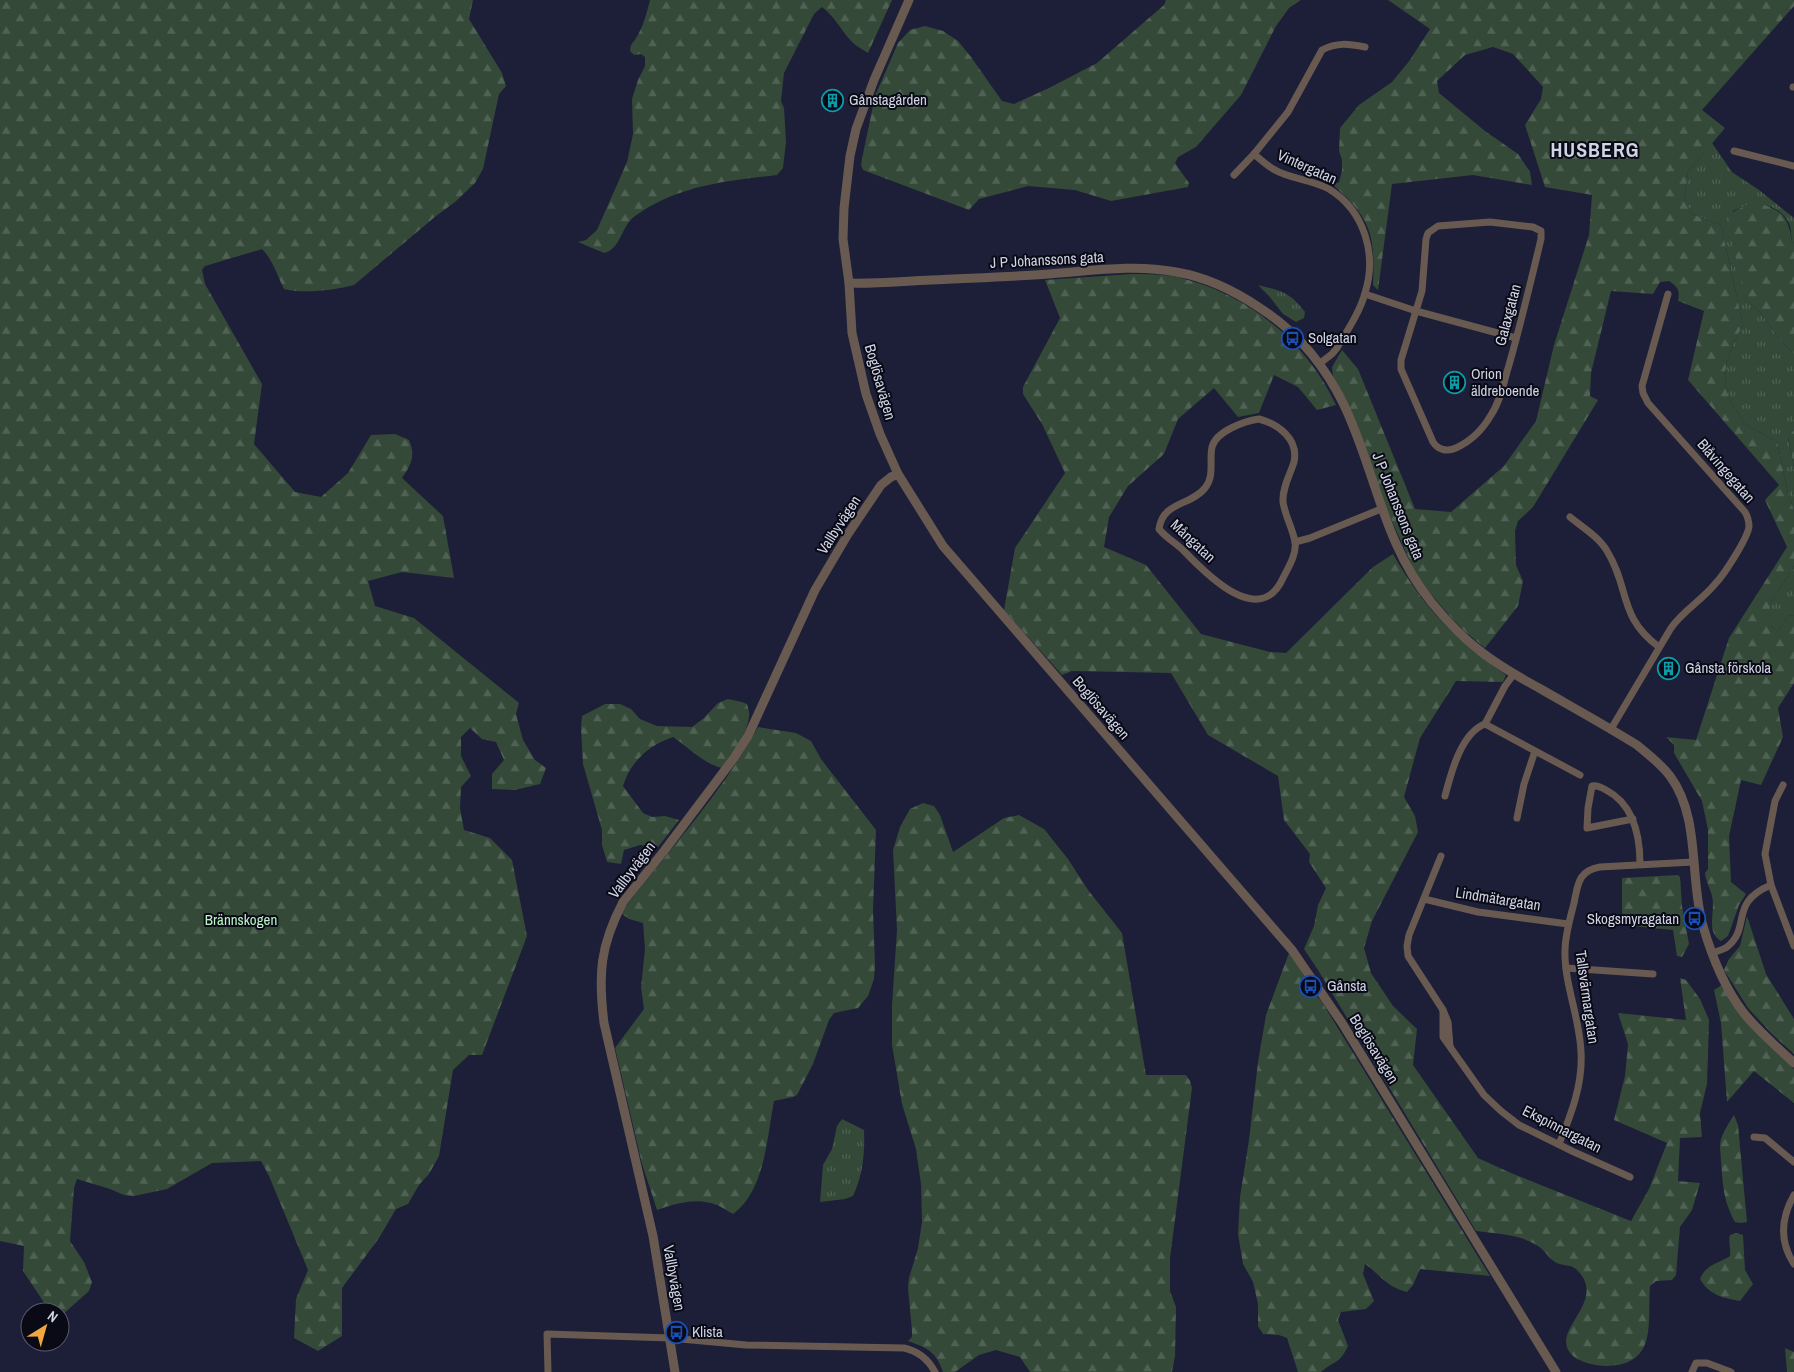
<svg xmlns="http://www.w3.org/2000/svg" width="1794" height="1372" font-family="'Archivo Narrow',sans-serif">
  <style>
    .grass { fill: url(#grass-tufts) }
    .forest { fill: url(#forest-firs) }
    .lines { fill: none; stroke-linecap: round; stroke-linejoin: round }
    .minor { stroke: #695a51; stroke-width: 7 }
    .tertiary { stroke: #695a51; stroke-width: 9 }
    .labels { text-anchor: middle; stroke-width: 4; stroke-linejoin: round; paint-order: stroke }
    .poi-label { font-size: 15px; fill: #d0d4e4; stroke: #090a15; text-anchor: start }
    .street-label { font-size: 15px; fill: #d0d4e4; stroke: #090a15 }
    .park-label { font-size: 15px; fill: #bcf3c3; stroke: #090a15 }
    .district-label { font-size: 20px; font-weight: bold; letter-spacing: 1px; fill: #d0d4e4; stroke: #090a15 }
  </style>
  <defs>
    <pattern id="grass-tufts" width="24" height="20" patternUnits="userSpaceOnUse" patternTransform="scale(1.25)"><rect width="24" height="20" fill="#344937"/><path d="M3 7l-1-3M5 7V3M7 7l1-3M15 17l-1-3M17 17v-4M19 17l1-3" fill="none" stroke="#506254"/></pattern>
    <pattern id="forest-firs" width="22" height="20" patternUnits="userSpaceOnUse" patternTransform="scale(1.25)"><rect width="22" height="20" fill="#344937"/><path d="M5 1l3.5 6h-7zM16 11l3.5 6h-7z" fill="#506254"/></pattern>
  </defs>
  <rect width="100%" height="100%" fill="#1c1f37"/>
  <g class="grass">
    <path d="M1712,143l20,29 27,18 35,28v25l-2,-1c-1,-6 -1,-14 -3,-19 -13,-22 -36,-23 -56,-12l13,89 15,13 18,26 15,15v76l-6,8 6,29v43l-6,-16 -11,-53c-9,-5 -22,-10 -31,-17 -4,-3 -7,-11 -11,-16 -19,-29 -7,-55 8,-83l-22,-100 -29,-11 -8,-14 4,-28z"/>
    <path d="M1258,285c23,6 32,7 47,27l-1,6 -8,4 -13,-8 -14,-18z"/>
    <path d="M1794,566v50l-4,-1 -12,15 -8,-4v-22z"/>
    <path d="M842,1119l22,11c1,23 -1,45 -11,66l-8,3 -25,3 3,-37 9,-16 5,-23z"/>
  </g>
  <g class="forest">
    <path d="M0,0h473l-4,19 33,54 4,13 -7,8 -16,75 -8,14 -20,19 -19,14 -82,69c-19,5 -51,9 -70,4 -7,-14 -11,-29 -22,-40l-57,17 -3,4 3,14 57,100 -8,60 41,48 26,5 27,-24 23,-38 24,-1 14,6c7,16 2,25 -7,38l41,38 11,62 -52,-6 -34,9 7,25 39,12 105,85 -3,11 7,26 12,20 11,8 -6,16 -25,6 -23,-1v-15l12,-14 -8,-18 -14,-3 -12,-11 -9,9v19l10,20 -10,11 -1,21 4,22 26,8 22,22 15,76 -45,119h-13l-16,15 -14,86 -10,18 -10,11 -11,19 -12,5 -17,29 -37,50v48l-24,15 -24,-13 2,-39 12,-29 -39,-94 -8,-15 -49,2 -45,26 -33,7 -10,-1 -14,-6 -33,-10 -3,9 -4,53 14,21 8,20 -3,9 -27,24 -2,-3 -13,-5 -24,-36 1,-25 -24,-5z"/>
    <path d="M650,0h242l-24,53c-6,-4 -12,-7 -17,-12 -10,-11 -16,-24 -29,-34l-8,7 -30,59 -3,28 3,7 2,34 -3,26 -6,7c-51,6 -98,10 -142,41 -14,10 -14,33 -31,37l-26,-11 8,-2 11,-10 30,-68 6,-28 -1,-35 6,-19 7,-14v-9l-4,-3 -7,1 -4,-4 1,-6c11,-13 15,-29 19,-45z"/>
    <path d="M1166,0h135l-12,8 -13,18 -35,69 -45,52 -18,10 -3,6 14,20 -1,4 -77,14 -36,-11 -47,-4 -49,13 -10,11 -106,-40 -2,-5 1,-6 13,-63 23,-53 12,-13 15,-4 18,5 15,10 13,16 31,44 12,3 35,-16 48,-25 67,-58z"/>
    <path d="M1388,0h406v6l-92,104 23,18 -37,44 -4,28 8,14 29,11 22,100c-15,28 -27,54 -8,83 4,5 7,13 11,16 9,7 22,12 31,17l11,53 6,16v56l-24,38v22l8,4 12,-15 4,1v67l-16,25 5,29 -22,48 -20,-5 -12,56 2,46 15,12 -7,11 -11,31 -7,5c-16,-9 -5,-30 -9,-45 -2,-8 -6,-14 -7,-23l3,-4v-39l-6,-29 -28,-48v-8l-8,-8 30,3 33,-102 58,-91 -22,-47 14,-15 -91,-105 16,-69 -26,-10c2,-11 0,-14 -9,-20l-9,1 -7,12 -42,-3 -20,82 -1,23 8,4 -65,107 -15,14 -3,10 1,34 7,16 -5,25 -33,42 -22,-18 -14,-15 -25,-29 -10,-16 -28,-62 -53,-132 -1,-9 10,-17 16,19 57,140 36,3 53,-46 32,-45 18,-76 35,-110 3,-40 -47,-8 -20,-62 16,-26 2,-12 -30,-33 -20,-7 -28,8 -28,26 2,12 46,38 33,23 12,18 2,13 -59,-10 -81,9 -14,106 -5,-5c2,-50 -1,-66 -40,-100l6,-3 3,-11v-11l-3,-9 1,-23 19,-23 33,-23 18,-22 20,-31z"/>
    <path d="M1760,203c24,9 28,14 32,39l2,1v111l-15,-15 -18,-26 -15,-13 -18,-74 -1,-8c10,-11 19,-13 33,-15z"/>
    <path d="M1131,274c15,0 32,0 46,3 70,16 129,64 159,128l-19,5 -19,-23 -24,-12 -15,38 -21,4 -24,-29 -36,31 -14,35 -36,32 -19,31 -5,30 42,18 55,69 69,18 16,1 87,-86 20,-13c32,56 61,84 113,121l-3,7 -47,-1 -36,57 -16,59 11,19 3,16 -46,89 -8,27 7,25 22,33 24,23 -4,36 65,93 33,15 120,48 18,-32 18,-46 -53,-23 11,-44 3,-32 -10,-31 68,7 -6,-42 6,2 14,19 9,21 -2,64 -7,29 2,24 -22,1 -2,43 22,2 -8,27 -12,17 -4,48 -4,5 -16,1 -6,5c-3,36 9,79 -44,80 -11,0 -28,-4 -35,-12 -22,-24 39,-53 5,-85 -6,-5 -15,-3 -21,-7 -7,-4 -10,-12 -17,-16 -18,-12 -41,-12 -62,-15l-158,-261 -14,-21 10,-23 4,-21 8,-17 -17,-26 1,-8 -26,-34 -6,-44 -70,-41 -37,-62 -99,-2 -10,4 -58,-65 11,-62 50,-75 -23,-49 -19,-30v-7l37,-69 -15,-38z"/>
    <path d="M1794,430v37l-6,-30z"/>
    <path d="M728,699l14,3 5,2c1,4 3,9 2,13 -2,18 -17,36 -27,51 -18,-4 -34,-21 -49,-31 -24,8 -43,25 -50,49l20,27 9,4 13,-1 14,4 -21,27 -18,-2 -16,5 -3,14 -14,-2 -5,-17v-15l-19,-66 -2,-36 1,-12 23,-12h15l11,5 9,10 17,7 35,1 12,-9 14,-15z"/>
    <path d="M758,727l38,6 15,8 10,18 55,71 -3,80 2,55 -1,14 -6,17 -10,12 -24,5 -5,7 -16,44 -16,31 -4,2 -19,4c-7,36 -9,90 -41,113 -7,-4 -14,-9 -22,-11 -19,-5 -37,1 -54,7l-15,-46 -27,-116 29,-39 -3,-22 4,-38 -2,-26 -14,-4 -7,-5 4,-8c45,-58 97,-115 132,-179z"/>
    <path d="M923,803l11,3 6,9 13,37 51,-34 15,-3 25,14 24,30 20,31 34,43 24,142h40l4,6 2,7 -22,170v33l6,16 -1,49 -3,16h-142l-10,-15 -24,-7 -17,5 -24,17h-12c-7,-21 -16,-24 -35,-31l4,-4v-6l-4,-43 1,-10 9,-30 4,-26 -1,-38 -5,-35 -14,-45 -10,-59v-40l5,-75 -4,-80 7,-23 10,-18z"/>
    <path d="M1678,875l2,2 2,29 7,38 -7,13 -5,-1 -4,-26 -51,-5v-47z"/>
    <path d="M1747,916l19,58 28,45v35l-22,-20 -24,-26 -24,-38 5,-11 11,-13z"/>
    <path d="M1289,953l13,18 6,15 14,16 14,23 154,251 -70,-7 -7,16 -6,7c-21,-5 -26,-17 -42,-28l-2,10 11,27 -8,8 -25,3 -3,8 10,26c-9,19 -12,13 -27,26h-23l-11,-34 -8,-3 -16,-1 -5,-8v-22l-5,-22 -10,-18 -5,-30 2,-37 9,-57 9,-78 8,-47z"/>
    <path d="M1722,985l42,56 30,28v34l-40,-32 -27,31 -6,-79 -7,-33z"/>
    <path d="M1734,1115l4,10 9,97 -6,1 -6,-1c-12,-22 -12,-37 -14,-60 0,-8 -2,-15 0,-23 3,-9 8,-16 13,-24z"/>
    <path d="M1736,1233l7,2 2,35 8,14 -13,17c-17,-3 -31,-6 -40,-22 6,-15 18,-15 30,-23 1,-8 -2,-14 0,-21z"/>
    <path d="M1785,1348l9,4v20h-7z"/>
  </g>
  <g class="lines">
    <g class="minor">
      <path d="M1793,87h1"/>
      <path d="M1734,151l60,15"/>
      <path d="M1234,175l20,-21"/>
      <path d="M1490,222l43,5 8,4v8c-10,42 -20,84 -32,126 -5,16 -8,35 -18,50 -8,14 -20,26 -35,33 -9,4 -18,2 -23,-6l-32,-73v-9l21,-69 4,-52 2,-6 10,-7z"/>
      <path d="M1365,294l51,17 100,27"/>
      <path d="M1319,364l13,-10 5,-6c10,-17 23,-36 28,-55 12,-38 0,-82 -36,-104 -18,-10 -39,-10 -54,-19 -8,-4 -15,-11 -21,-16l34,-42 34,-62c15,-8 27,-6 43,-3"/>
      <path d="M1259,419c19,5 40,20 35,43 -4,13 -12,26 -11,40 2,14 10,27 12,40 2,12 -7,26 -12,36 -23,51 -76,-3 -99,-27 -8,-8 -18,-13 -25,-22 4,-28 32,-23 46,-41 10,-12 4,-28 7,-41 4,-16 33,-26 47,-28z"/>
      <path d="M1570,517c12,10 29,20 37,34 23,37 11,66 52,96"/>
      <path d="M1295,542l15,-4 71,-29"/>
      <path d="M1514,674l-9,12 -20,38 95,51"/>
      <path d="M1611,729l60,-101c12,-17 31,-28 44,-44 9,-9 32,-45 34,-57 0,-6 -1,-10 -4,-15l-97,-109 -5,-10 -1,-7 26,-92"/>
      <path d="M1783,785l-8,16 -10,53 6,31 23,61"/>
      <path d="M1445,796c6,-23 16,-63 40,-72"/>
      <path d="M1517,818l7,-34 11,-33"/>
      <path d="M1633,819l-46,9 1,-20 4,-22c5,-1 9,1 14,4 27,14 34,45 34,74"/>
      <path d="M1441,856l-32,79 -2,11 1,10 35,54 5,12 2,24"/>
      <path d="M1424,899l54,13 90,12"/>
      <path d="M1712,953c5,-2 11,-3 15,-6 25,-20 1,-44 44,-62"/>
      <path d="M1566,968l87,6"/>
      <path d="M1443,1010v27l41,58 17,16 18,14 55,27 56,25"/>
      <path d="M1754,1137l11,1 29,24"/>
      <path d="M1559,1144c12,-29 24,-60 22,-92 -1,-33 -17,-69 -16,-101 0,-16 5,-32 9,-48 4,-19 4,-32 26,-36l93,-5"/>
      <path d="M1794,1195c-13,23 -15,46 0,69"/>
      <path d="M548,1372l-1,-38 123,4 76,7 158,3c14,3 24,11 31,24"/>
      <path d="M1692,1372l4,-9h11l24,9"/>
    </g>
    <g class="tertiary">
      <path d="M909,0l-35,80 -18,49 -6,27 -6,52 -1,31 6,44 3,50 14,61 14,40 18,40 45,72 349,404 50,73 214,349"/>
      <path d="M849,283c27,1 55,-2 82,-3 39,-2 78,-3 118,-6 42,-3 85,-10 127,-2 30,5 59,19 84,36 36,23 64,57 83,95 33,68 39,139 89,200 14,17 30,34 47,47 18,15 40,27 60,38 33,19 66,37 98,57 11,9 24,19 33,31 31,42 19,102 33,150 9,31 21,61 40,86 15,19 34,35 51,51"/>
      <path d="M675,1372l-22,-136 -49,-213c-6,-49 -4,-77 19,-121l41,-51 70,-93 14,-22 67,-146 33,-56 33,-49 10,-8 7,-3"/>
    </g>
  </g>
  <defs>
    <symbol id="building-ring" viewBox="-11 -11 22 22"><circle r="9.5" fill="#090a15" stroke="#0f9aa8" stroke-width="1.5"/><path d="M-4-6H4V6H1V3H-1V6H-4ZM-2.5-4.3h1.7v1.8h-1.7ZM.8-4.3h1.7v1.8H.8ZM-2.5-1h1.7V.8h-1.7ZM.8-1h1.7V.8H.8Z" fill="#0f9aa8"/></symbol>
    <symbol id="bus-ring" viewBox="-11 -11 22 22"><circle r="9.5" fill="#090a15" stroke="#1a4fb4" stroke-width="1.5"/><path d="M-5-6H5V4H4V6H2V4H-2V6H-4V4H-5ZM-3.5-4V0h7V-4ZM-3.5 1.2v1.5H-2V1.2ZM2 1.2v1.5H3.5V1.2Z" fill="#1a4fb4"/></symbol>
  </defs>
  <g fill-rule="evenodd">
    <use href="#building-ring" x="820" y="88" width="25" height="25"/>
    <use href="#bus-ring" x="1280" y="326" width="25" height="25"/>
    <use href="#building-ring" x="1442" y="370" width="25" height="25"/>
    <use href="#building-ring" x="1656" y="656" width="25" height="25"/>
    <use href="#bus-ring" x="1682" y="906" width="25" height="25"/>
    <use href="#bus-ring" x="1298" y="974" width="25" height="25"/>
    <use href="#bus-ring" x="664" y="1320" width="25" height="25"/>
  </g>
  <g class="labels">
    <g class="poi-label">
      <text x="849" y="105">Gånstagården</text>
      <text x="1308" y="343">Solgatan</text>
      <text x="1471" y="379">Orion<tspan x="1471" dy="17">äldreboende</tspan></text>
      <text x="1685" y="673">Gånsta förskola</text>
      <text x="1679" y="924" text-anchor="end">Skogsmyragatan</text>
      <text x="1327" y="991">Gånsta</text>
      <text x="692" y="1337">Klista</text>
    </g>
    <g class="street-label">
      <text transform="translate(1307 167) rotate(24)" y="5">Vintergatan</text>
      <text transform="translate(1047 260) rotate(-3)" y="5">J P Johanssons gata</text>
      <text transform="translate(1508 315) rotate(-75)" y="5">Galaxgatan</text>
      <text transform="translate(880 382) rotate(74)" y="5">Boglösavägen</text>
      <text transform="translate(1726 471) rotate(49)" y="5">Blåvingegatan</text>
      <text transform="translate(1398 506) rotate(68)" y="5">J P Johanssons gata</text>
      <text transform="translate(839 525) rotate(-57)" y="5">Vallbyvägen</text>
      <text transform="translate(1193 541) rotate(43)" y="5">Mångatan</text>
      <text transform="translate(1101 708) rotate(49)" y="5">Boglösavägen</text>
      <text transform="translate(632 870) rotate(-53)" y="5">Vallbyvägen</text>
      <text transform="translate(1498 899) rotate(9)" y="5">Lindmätargatan</text>
      <text transform="translate(1587 997) rotate(82)" y="5">Tallsvärmargatan</text>
      <text transform="translate(1374 1049) rotate(58)" y="5">Boglösavägen</text>
      <text transform="translate(1562 1129) rotate(27)" y="5">Ekspinnargatan</text>
      <text transform="translate(674 1278) rotate(80)" y="5">Vallbyvägen</text>
    </g>
    <g class="park-label">
      <text x="241" y="925">Brännskogen</text>
    </g>
    <g class="district-label">
      <text x="1595" y="157">HUSBERG</text>
    </g>
  </g>
  <g transform="translate(45 1327) rotate(37)"><circle r="24" fill="#090a15" stroke="#595b68"/>
  <path d="M0-4L9 19L0 12L-9 19Z" fill="#f1a540"/>
  <text y="-8" font-size="14" font-weight="bold" text-anchor="middle" fill="#d0d4e4">N</text>
  </g>
</svg>
